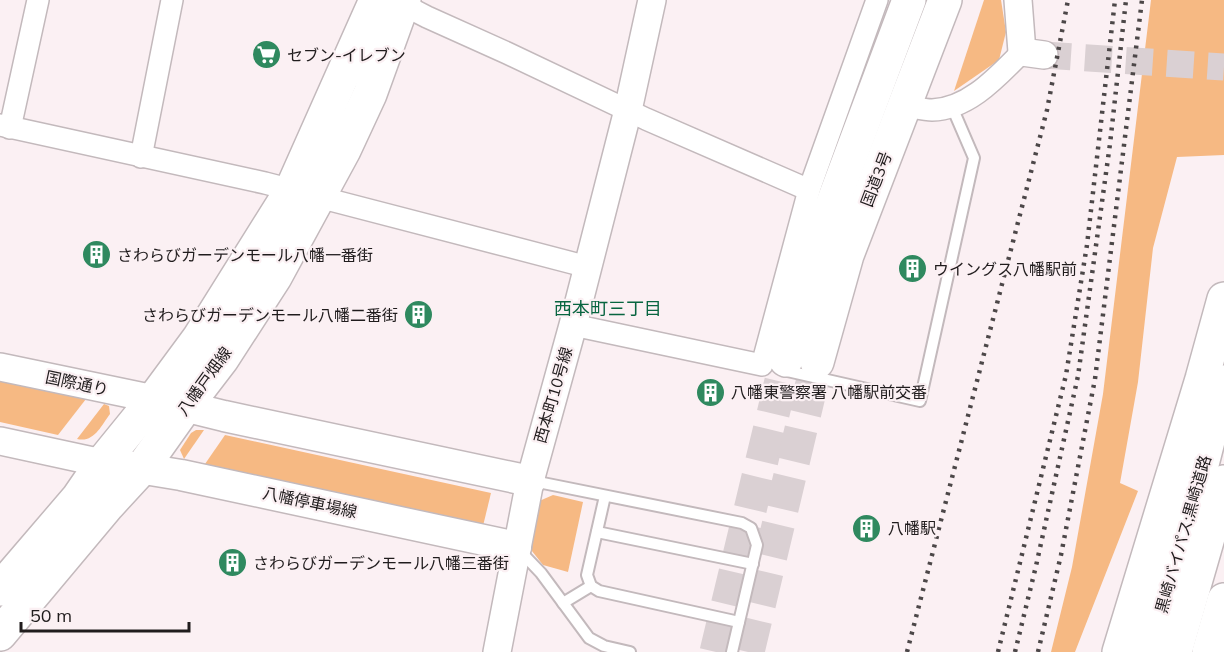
<svg xmlns="http://www.w3.org/2000/svg" width="1224" height="652" font-family="Mulish,'Noto Sans JP',sans-serif">
  <style>
    .green { fill: #f6b983 }
    .lines { fill: none; stroke-linecap: round; stroke-linejoin: round }
    .tertiary-tunnel { stroke: #dad0d3; stroke-width: 27; stroke-dasharray: 27 14; stroke-linecap: butt }
    .trunk-tunnel { stroke: #dad0d3; stroke-width: 33; stroke-dasharray: 33 16; stroke-linecap: butt }
    .service-casing { stroke: #c3b9bc; stroke-width: 14 }
    .minor-casing { stroke: #c3b9bc; stroke-width: 24 }
    .tertiary-casing { stroke: #c3b9bc; stroke-width: 30 }
    .secondary-casing { stroke: #c3b9bc; stroke-width: 33 }
    .primary-casing { stroke: #c3b9bc; stroke-width: 36 }
    .trunk-casing { stroke: #c3b9bc; stroke-width: 36 }
    .motorway-casing { stroke: #c3b9bc; stroke-width: 36 }
    .service { stroke: #fff; stroke-width: 10 }
    .minor { stroke: #fff; stroke-width: 21 }
    .tertiary { stroke: #fff; stroke-width: 27 }
    .secondary { stroke: #fff; stroke-width: 30 }
    .primary { stroke: #fff; stroke-width: 33 }
    .trunk { stroke: #fff; stroke-width: 33 }
    .motorway { stroke: #fff; stroke-width: 33 }
    .rail { stroke: #4c4748; stroke-width: 4.5; stroke-dasharray: 3 6; stroke-linecap: butt }
    .labels { text-anchor: middle; stroke-width: 4.5; stroke-linejoin: round; paint-order: stroke }
    .poi-label { font-size: 16px; fill: #201c1d; stroke: #fbf0f3; text-anchor: start }
    .street-label { font-size: 16px; fill: #201c1d; stroke: #fbf0f3 }
    .neighbourhood-label { font-size: 18px; fill: #086540; stroke: #fbf0f3 }
  </style>
  <rect width="100%" height="100%" fill="#fbf0f3"/>
  <g class="green">
    <path d="M984,0h17l5,32 -7,28 -45,31z"/>
    <path d="M1151,0h73v155l-47,2 -24,91 -15,134 -18,101 18,8 -63,161h-24l21,-85 31,-173z"/>
    <path d="M0,380l86,19 -28,36 -58,-13z"/>
    <path d="M104,404l5,2 1,8c-9,12 -16,29 -33,25z"/>
    <path d="M196,430h8l-20,29 -4,-9 11,-17z"/>
    <path d="M225,435l266,58 -8,33 -278,-62z"/>
    <path d="M553,495l30,7 -15,70 -25,-7 -15,-19 9,-44z"/>
  </g>
  <g class="lines">
    <path class="tertiary-tunnel" d="M1044,55l180,12"/>
    <g class="trunk-tunnel">
      <path d="M716,652l70,-292"/>
      <path d="M748,652l69,-290"/>
    </g>
    <defs>
      <g id="service">
        <path d="M783,370l137,31 54,-243 -22,-51"/>
        <path d="M533,481l209,42 9,5 6,17 -25,107"/>
        <path d="M605,496l-18,79 4,11 8,5 140,31"/>
        <path d="M597,532l156,32"/>
        <path d="M520,551l21,22 48,65 15,8 26,6"/>
        <path d="M563,603l28,-17"/>
      </g>
      <g id="minor">
        <path d="M394,0l33,17 80,36 139,66 163,71"/>
        <path d="M904,106c9,1 19,4 28,4 37,-1 66,-34 90,-58"/>
        <path d="M0,125l265,58 323,84"/>
        <path d="M10,128l28,-128"/>
        <path d="M141,157l31,-157"/>
        <path d="M573,325l189,40 47,-175 68,-190"/>
      </g>
      <g id="tertiary">
        <path d="M1018,0l4,52 22,3"/>
        <path d="M0,367l154,32"/>
        <path d="M0,441l102,22"/>
        <path d="M497,652l33,-171 43,-156 55,-215 24,-110"/>
      </g>
      <g id="secondary">
        <path d="M163,401l61,15 306,65"/>
        <path d="M120,465l61,10 335,72"/>
      </g>
      <g id="primary">
        <path d="M0,589l78,-91 24,-35 52,-64 45,-61 92,-147 85,-191"/>
        <path d="M0,634l108,-129 34,-37 44,-62 36,-47 53,-82 69,-127 26,-56 34,-94"/>
      </g>
      <g id="trunk">
        <path d="M786,360l30,-112 93,-248"/>
        <path d="M817,362l30,-107 98,-255"/>
      </g>
      <g id="motorway">
        <path d="M1119,652l83,-273 22,-80"/>
        <path d="M1149,652l36,-121 38,-149"/>
        <path d="M1175,652l49,-170"/>
        <path d="M1209,652l15,-52"/>
      </g>
    </defs>
    <use href="#service" class="service-casing"/>
    <use href="#minor" class="minor-casing"/>
    <use href="#tertiary" class="tertiary-casing"/>
    <use href="#secondary" class="secondary-casing"/>
    <use href="#primary" class="primary-casing"/>
    <use href="#trunk" class="trunk-casing"/>
    <use href="#motorway" class="motorway-casing"/>
    <use href="#service" class="service"/>
    <use href="#minor" class="minor"/>
    <use href="#tertiary" class="tertiary"/>
    <use href="#secondary" class="secondary"/>
    <use href="#primary" class="primary"/>
    <use href="#trunk" class="trunk"/>
    <use href="#motorway" class="motorway"/>
    <g class="rail">
      <path d="M907,652l140,-542 21,-110"/>
      <path d="M998,652l68,-277 21,-130 28,-245"/>
      <path d="M1015,652l21,-86 42,-190 32,-232 16,-144"/>
      <path d="M1038,652l23,-97 34,-176 47,-379"/>
    </g>
  </g>
  <defs>
    <symbol id="supermarket-disc" viewBox="-11 -11 22 22"><circle r="9.5" fill="#2f895f" stroke="#fbf0f3"/><path d="M-6-5.5h2.5l.6 2H6L4.5 2H-2.5L-4.4-4H-6ZM-1.5 3.2a1.3 1.3 0 1 0 .1 0ZM3 3.2a1.3 1.3 0 1 0 .1 0Z" fill="#fff"/></symbol>
    <symbol id="building-disc" viewBox="-11 -11 22 22"><circle r="9.5" fill="#2f895f" stroke="#fbf0f3"/><path d="M-4-6H4V6H1V3H-1V6H-4ZM-2.5-4.3h1.7v1.8h-1.7ZM.8-4.3h1.7v1.8H.8ZM-2.5-1h1.7V.8h-1.7ZM.8-1h1.7V.8H.8Z" fill="#fff"/></symbol>
  </defs>
  <g fill-rule="evenodd">
    <use href="#supermarket-disc" x="250" y="38" width="33" height="33"/>
    <use href="#building-disc" x="80" y="238" width="33" height="33"/>
    <use href="#building-disc" x="896" y="252" width="33" height="33"/>
    <use href="#building-disc" x="402" y="298" width="33" height="33"/>
    <use href="#building-disc" x="694" y="376" width="33" height="33"/>
    <use href="#building-disc" x="850" y="512" width="33" height="33"/>
    <use href="#building-disc" x="216" y="546" width="33" height="33"/>
  </g>
  <g class="labels">
    <g class="poi-label">
      <text x="287" y="61">セブン-イレブン</text>
      <text x="117" y="261">さわらびガーデンモール八幡一番街</text>
      <text x="933" y="275">ウイングス八幡駅前</text>
      <text x="398" y="321" text-anchor="end">さわらびガーデンモール八幡二番街</text>
      <text x="731" y="398">八幡東警察署 八幡駅前交番</text>
      <text x="888" y="534">八幡駅</text>
      <text x="253" y="569">さわらびガーデンモール八幡三番街</text>
    </g>
    <g class="street-label">
      <text transform="translate(876 179) rotate(-69)" y="6">国道3号</text>
      <text transform="translate(204 381) rotate(-54)" y="6">八幡戸畑線</text>
      <text transform="translate(77 383) rotate(12)" y="6">国際通り</text>
      <text transform="translate(553 395) rotate(-74)" y="6">西本町10号線</text>
      <text transform="translate(310 502) rotate(12)" y="6">八幡停車場線</text>
      <text transform="translate(1183 534) rotate(-74)" y="6">黒崎バイパス;黒崎道路</text>
    </g>
    <g class="neighbourhood-label">
      <text x="608" y="315">西本町三丁目</text>
    </g>
  </g>
  <path d="M21 622v9h168v-9" fill="none" stroke="#201c1d" stroke-width="3"/>
  <text x="30" y="622" font-size="18" fill="#201c1d" stroke="#fbf0f3" stroke-width="4.5" paint-order="stroke">50 m</text>
</svg>
